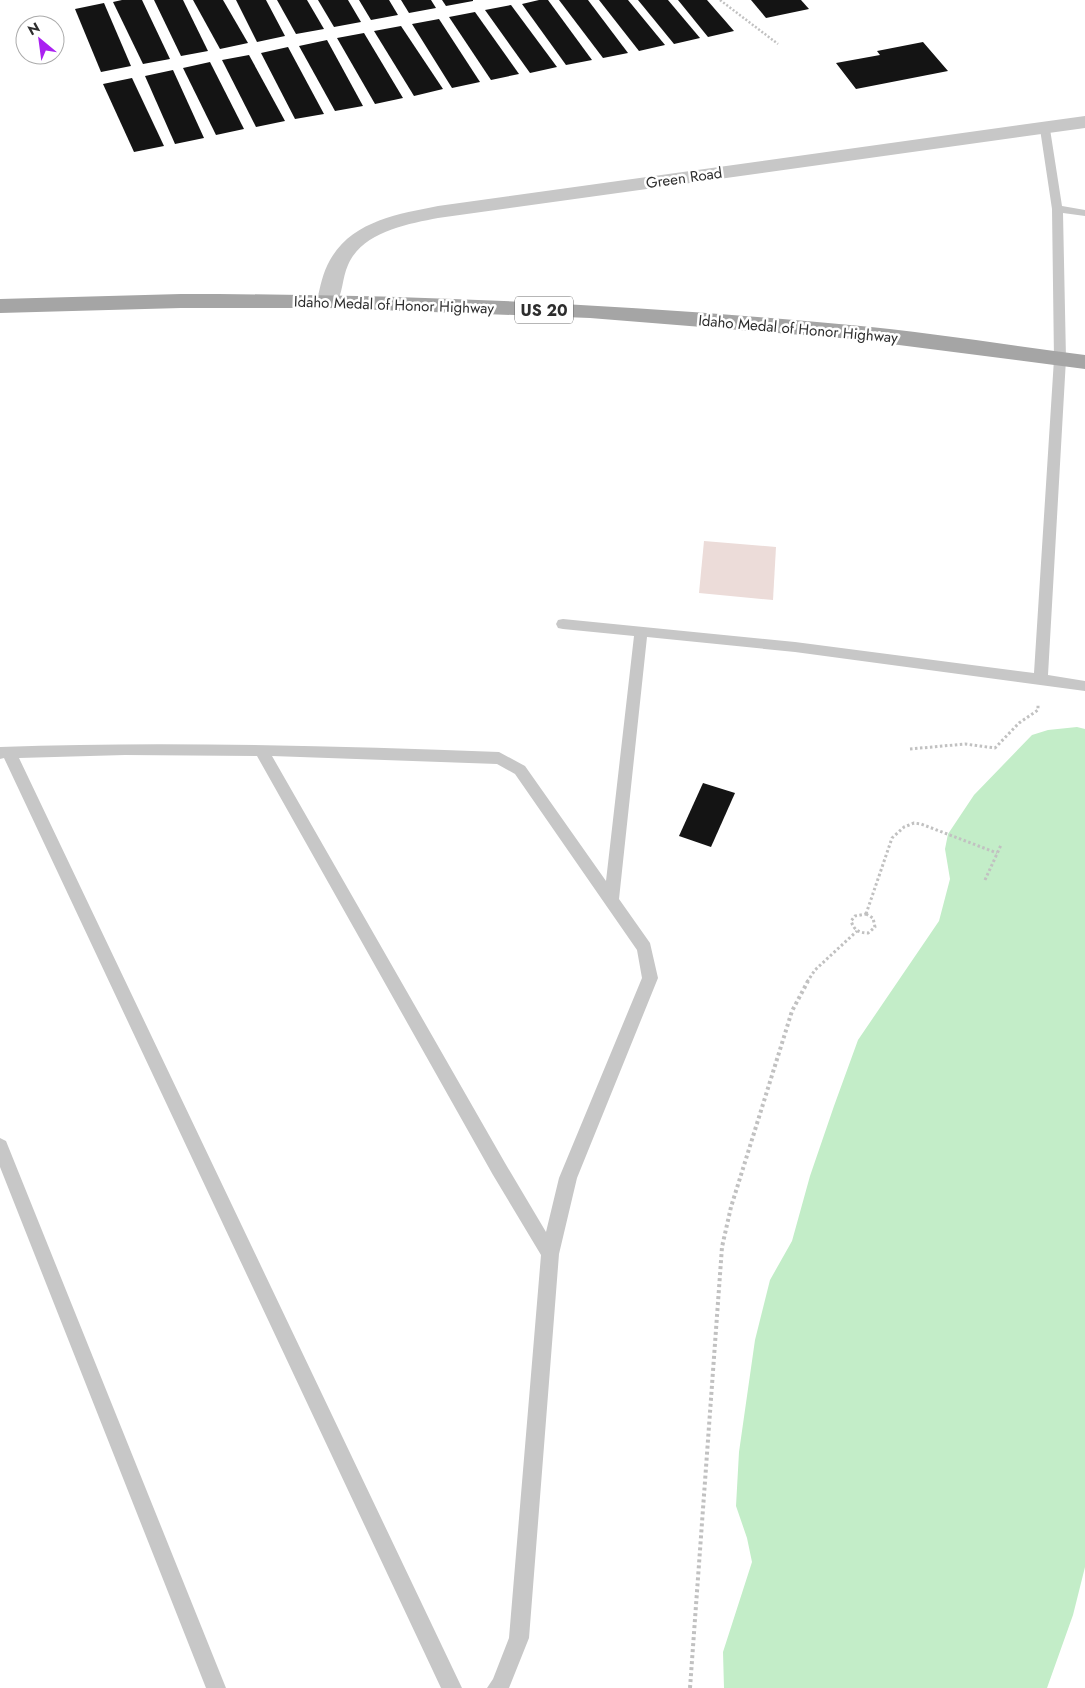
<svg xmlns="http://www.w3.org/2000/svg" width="1085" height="1688" font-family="Jost,sans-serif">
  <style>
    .green { fill: #ecdcd9 }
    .water { fill: #c3edc8 }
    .building { fill: #141414 }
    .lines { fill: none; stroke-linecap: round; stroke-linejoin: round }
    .path-far2 { stroke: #c1c1c1; stroke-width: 2.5; stroke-dasharray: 2 2; stroke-linecap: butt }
    .path-far1 { stroke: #c1c1c1; stroke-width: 3; stroke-dasharray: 2.5 2.5; stroke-linecap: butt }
    .path { stroke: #c1c1c1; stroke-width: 4; stroke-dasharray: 3 3; stroke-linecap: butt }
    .service { fill: #c7c7c7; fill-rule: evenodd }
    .minor { fill: #c7c7c7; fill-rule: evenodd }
    .primary { fill: #a5a5a5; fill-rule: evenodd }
    .labels { text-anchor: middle; stroke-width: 5; stroke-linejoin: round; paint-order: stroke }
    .far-street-label { font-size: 15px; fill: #2d2d2d; stroke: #fff }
    .shield { fill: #fff; stroke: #6c6c6c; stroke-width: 1 }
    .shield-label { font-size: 16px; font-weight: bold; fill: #2d2d2d }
  </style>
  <rect width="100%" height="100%" fill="#fff"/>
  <path class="green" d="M704,541l72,6 -3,53 -74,-7z"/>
  <path class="water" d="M1077,727l8,2v838l-12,48 -26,73h-323l-1,-36 29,-90 -5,-24 -11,-32 3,-54 16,-112 15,-60 22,-39 18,-65 24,-70 24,-66 81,-119 11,-42 -5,-30 3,-15 26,-39 58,-60 16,-5z"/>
  <g class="building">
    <path d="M122,0h20l28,59 -27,5 -30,-62z"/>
    <path d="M154,0h29l25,51 -27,5z"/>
    <path d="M193,0h30l25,43 -28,6z"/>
    <path d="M236,0h30l19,36 -28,6z"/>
    <path d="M277,0h30l17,29 -28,5z"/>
    <path d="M318,0h30l13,22 -27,5z"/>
    <path d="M359,0h30l9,15 -27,5z"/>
    <path d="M401,0h30l5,8 -27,5z"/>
    <path d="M442,0h31v1l-27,5z"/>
    <path d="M539,0h9l44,60 -26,5 -44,-61z"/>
    <path d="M559,0h29l40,53 -25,5z"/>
    <path d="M599,0h29l37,45 -26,6z"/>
    <path d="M638,0h30l32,38 -26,6z"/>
    <path d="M678,0h29l27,31 -26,6z"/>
    <path d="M751,0h50l8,9 -43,9z"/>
    <path d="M104,3l27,63 -30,6 -26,-63z"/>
    <path d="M511,5l46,62 -27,6 -45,-63z"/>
    <path d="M475,12l44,62 -28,6 -42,-63z"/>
    <path d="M439,19l41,63 -28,6 -40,-64z"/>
    <path d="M401,26l42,63 -29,7 -40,-65z"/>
    <path d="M364,33l39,65 -28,6 -38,-66z"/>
    <path d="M327,40l36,66 -28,5 -36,-65z"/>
    <path d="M923,42l25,29 -92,18 -20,-26 44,-8 -3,-4z"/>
    <path d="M288,47l36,67 -29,5 -34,-66z"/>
    <path d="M249,55l36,66 -29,6 -34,-67z"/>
    <path d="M210,62l34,67 -28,6 -33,-67z"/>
    <path d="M173,70l31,68 -29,6 -30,-68z"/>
    <path d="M132,78l32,68 -30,6 -31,-68z"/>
    <path d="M703,783l32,10 -24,54 -32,-11z"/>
  </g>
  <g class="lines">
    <path class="path-far2" d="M720,0l58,44"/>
    <g class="path-far1">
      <path d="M910,749l55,-5 30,4 24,-25 19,-13v-6"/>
      <path d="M985,880l16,-35"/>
      <path d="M866,914l7,4 2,9 -7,6c-9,0 -14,-3 -17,-12l4,-5z"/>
      <path d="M866,914l26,-76 12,-11 10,-4 7,1 76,29"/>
      <path d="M807,982l8,-12 42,-39"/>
    </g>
    <path class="path" d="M690,1688l32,-441 9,-40 61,-196 16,-30"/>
    <g class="service">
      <path d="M1045,126l5,3 12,77 23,4v6l-22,-3 3,146 -18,316 37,6v10l-290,-39 -148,-15 -28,262 31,44 8,35 -81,200 -18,76 -30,384 -20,50h-22l6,-9 16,-41 32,-383 -48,-80 -236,-419 -132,-1 -106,3 443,930h-21l-437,-930 -4,1v-12c167,-6 332,-1 499,5l26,14 81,115 28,-245 -71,-7 -5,-1 -2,-4 2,-4 5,-1 232,23 239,31 20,-314 -2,-150 -12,-80zM272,756l225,8 18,10 122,176 5,28 -83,200 -13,54 -41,-69z"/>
      <path d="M0,1138l6,3 2,5 218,542h-20l-206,-521z"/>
    </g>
    <path class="minor" d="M1085,116v12l-647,90c-31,6 -76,14 -90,47 -6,13 -5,29 -13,41l-7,2 -7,-2 -4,-5c3,-14 6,-29 13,-41 22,-39 68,-46 108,-54z"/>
    <path class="primary" d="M181,294c224,0 446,10 669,31 78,7 157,20 235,30v14l-233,-30 -262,-21 -262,-10h-147l-181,5v-14z"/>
  </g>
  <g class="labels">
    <g class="far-street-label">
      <text transform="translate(684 178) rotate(-8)" y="5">Green Road</text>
      <text transform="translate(394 305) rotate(2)" y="5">Idaho Medal of Honor Highway</text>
      <text transform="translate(798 329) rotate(5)" y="5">Idaho Medal of Honor Highway</text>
    </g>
    <rect class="shield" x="515" y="296.5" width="58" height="27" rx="4"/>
    <g class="shield-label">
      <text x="544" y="316">US 20</text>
    </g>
  </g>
  <g transform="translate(40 40) rotate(331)"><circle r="24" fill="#ffffff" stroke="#ababab"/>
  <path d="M0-4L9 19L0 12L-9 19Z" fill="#aa21f1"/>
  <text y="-8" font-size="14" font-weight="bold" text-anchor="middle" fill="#2d2d2d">N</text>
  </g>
</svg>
